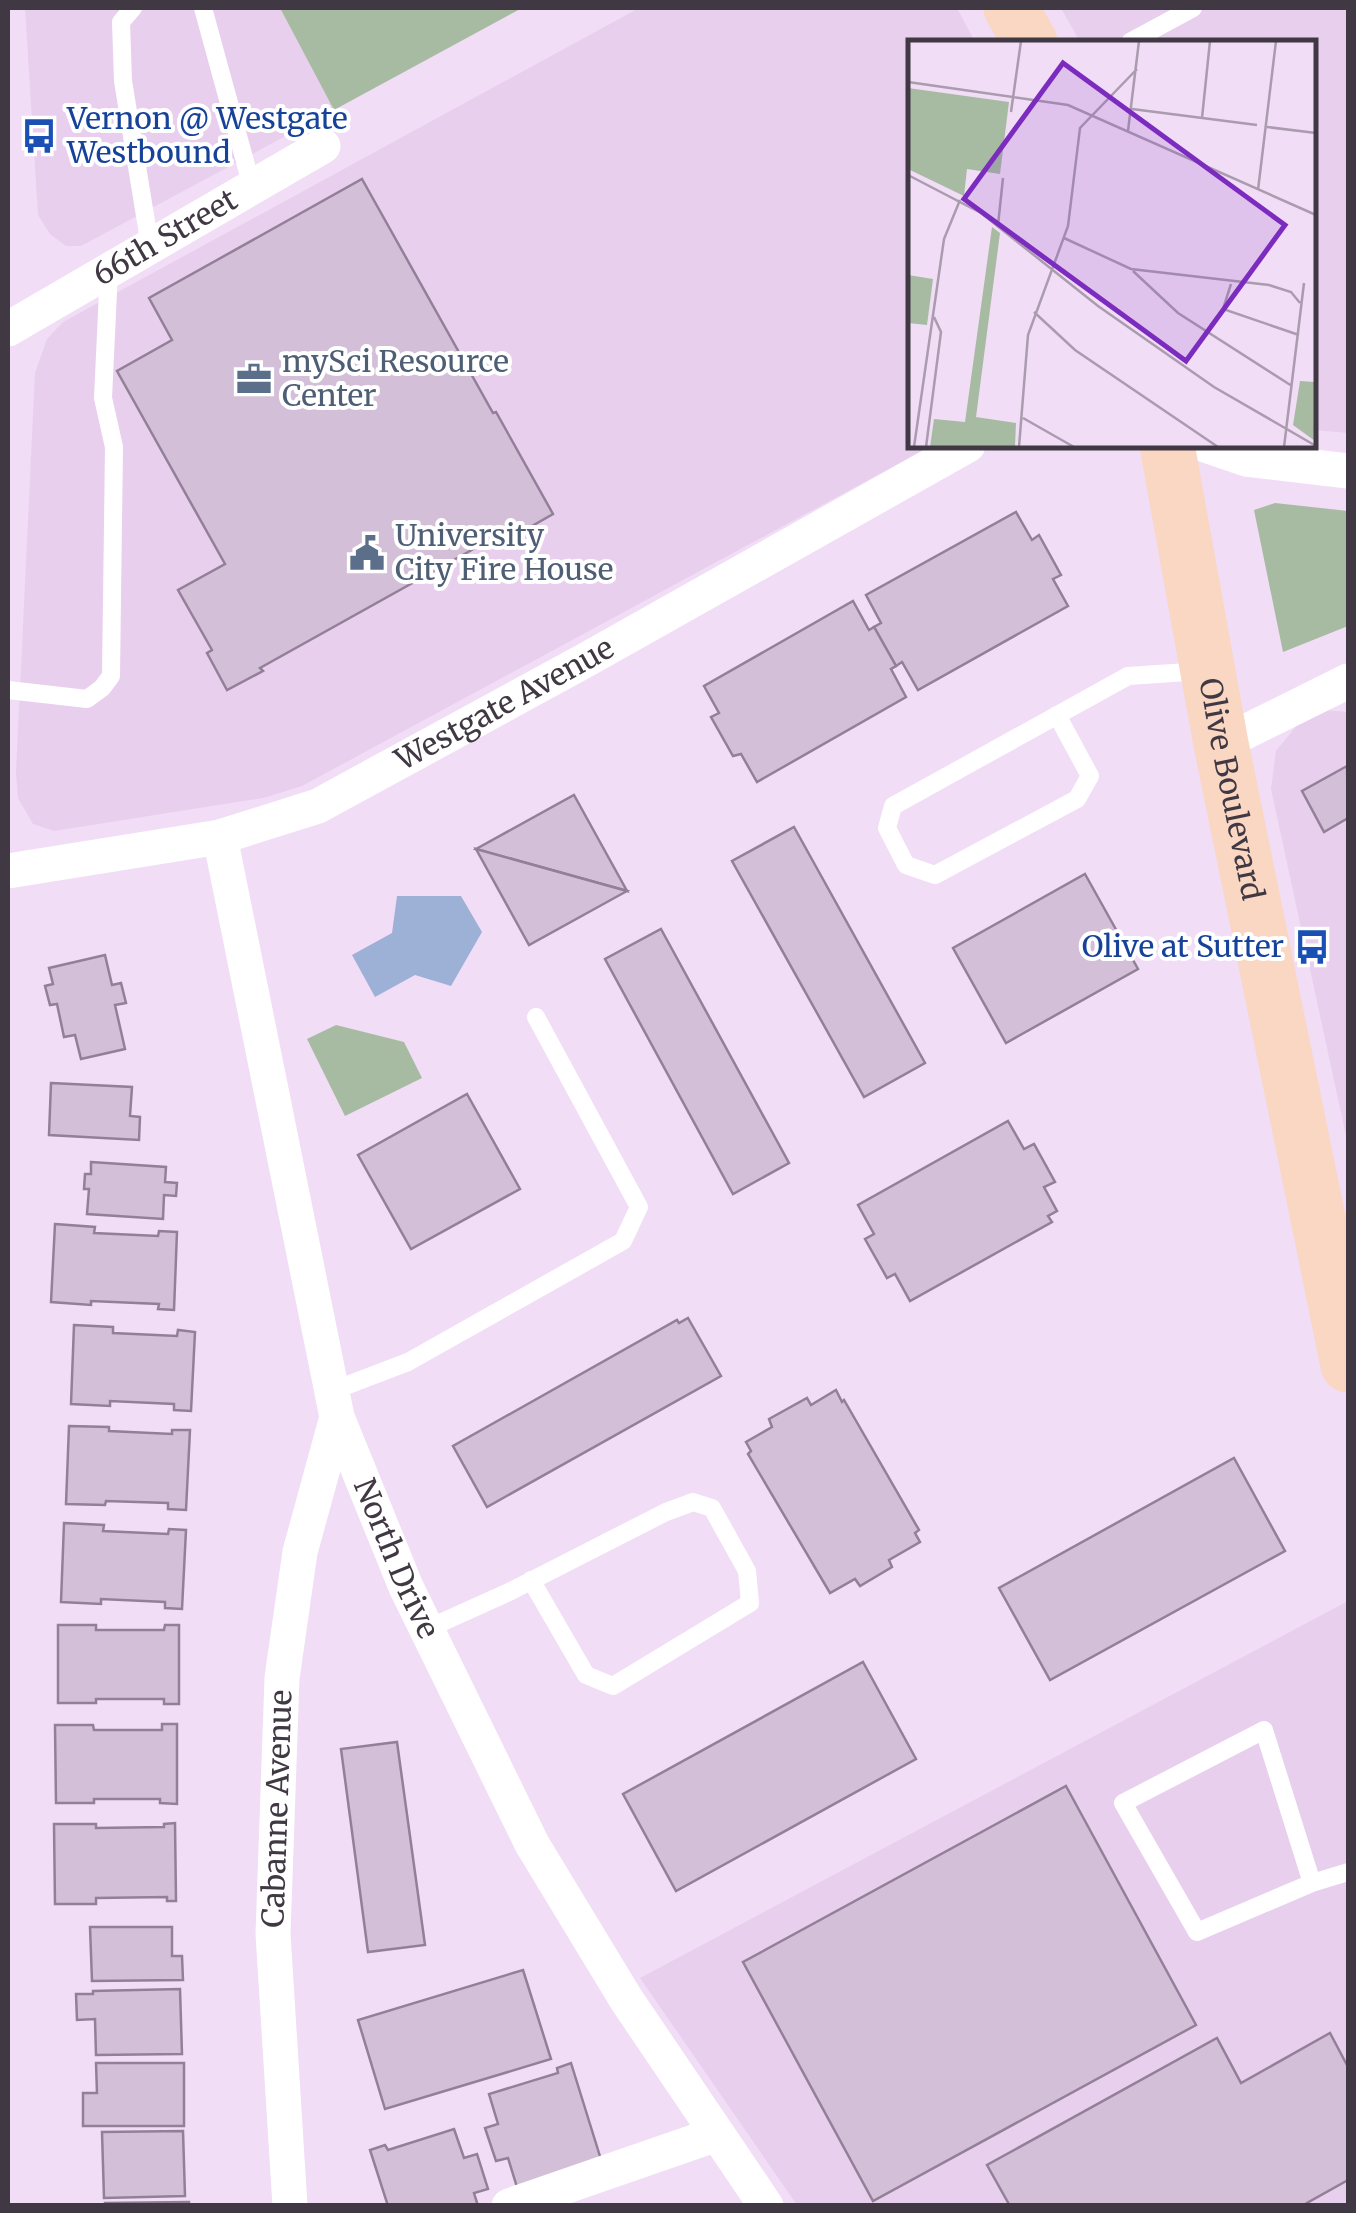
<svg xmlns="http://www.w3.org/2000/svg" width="1356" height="2213" font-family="Merriweather,serif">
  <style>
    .built { fill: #e8cfee }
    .green { fill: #a7bba2 }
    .water { fill: #9db1d7 }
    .building { fill: #d3c0d8; stroke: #928097; stroke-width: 2.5 }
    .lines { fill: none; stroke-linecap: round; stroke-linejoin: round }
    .lane { stroke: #fff; stroke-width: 18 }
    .street { stroke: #fff; stroke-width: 35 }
    .primary { stroke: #fad7c2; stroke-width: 55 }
    .labels { text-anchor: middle; stroke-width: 8; stroke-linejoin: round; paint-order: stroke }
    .transit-label { font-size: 30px; fill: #164399; stroke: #fff; text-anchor: start }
    .street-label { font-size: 30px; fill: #403842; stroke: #fff }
    .service-label { font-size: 30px; fill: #4e5e75; stroke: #fff; text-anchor: start }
    .inset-road { fill: none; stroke: #aa9bae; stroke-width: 2.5 }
    .view { fill: #7b2cbf; fill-opacity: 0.15; stroke: #7b2cbf; stroke-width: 5 }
    .inset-edge { fill: none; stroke: #403842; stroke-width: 5 }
  </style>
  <rect width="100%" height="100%" fill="#f1ddf6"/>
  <g class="built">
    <path d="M25,8h255l54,102 -253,136h-15l-16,-12 -12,-19z"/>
    <path d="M639,8h318l18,34h-64v403h22l-631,341 -39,12 -209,33 -21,-7 -15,-26 -2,-26 19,-399 12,-34 16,-17z"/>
    <path d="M1061,8h287v425l-34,-3v-388h-234z"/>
    <path d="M1324,710l24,2v433l-77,-356 5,-38 22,-27z"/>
    <path d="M1348,1601v604h-551l-157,-227z"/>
  </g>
  <g class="green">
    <path d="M280,8h242l-188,102z"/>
    <path d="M1275,503l73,8v115l-65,26 -29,-142z"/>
    <path d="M336,1025l68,17 18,36 -77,38 -38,-77z"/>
  </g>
  <path class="water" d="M397,896h64l21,36 -31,54 -36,-11 -40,22 -23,-42 40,-22z"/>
  <g class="building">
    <path d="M362,179l131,234 3,-1 57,102 -37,21 -5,-7 -251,140 3,3 -36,19 -20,-37 5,-3 -34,-60 47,-26 -108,-193 55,-31 -23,-42z"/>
    <path d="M1016,512l16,28 7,-5 22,40 -8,4 15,27 -150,84 -16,-28 -6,4 -22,-39 7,-4 -15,-28z"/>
    <path d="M853,601l16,29 5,-3 22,39 -5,3 15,28 -149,85 -16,-28 -8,2 -22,-39 8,-4 -15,-27z"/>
    <path d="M1347,766l1,52 -24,14 -22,-41z"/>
    <path d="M574,795l53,96 -151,-42z"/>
    <path d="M794,827l131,236 -61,34 -132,-236z"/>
    <path d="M476,849l151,42 -98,54z"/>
    <path d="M1085,874l53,95 -132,74 -53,-95z"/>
    <path d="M661,929l128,234 -56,31 -128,-235z"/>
    <path d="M105,955l7,30 9,-2 5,20 -11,2 10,44 -44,10 -6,-24 -11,2 -7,-33 -7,1 -5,-19 8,-2 -4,-16z"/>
    <path d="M51,1083l81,4 -2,29 10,1 -1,23 -90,-5z"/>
    <path d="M467,1094l53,95 -109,60 -53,-94z"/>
    <path d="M1008,1121l16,28 10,-5 21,38 -11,5 13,24 -9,5 4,6 -142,79 -15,-27 -8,4 -22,-39 9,-5 -16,-29z"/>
    <path d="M91,1162l75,5 -1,15 12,1 -1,13 -12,-1 -1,24 -76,-5 2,-25h-5l1,-15h6z"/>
    <path d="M55,1224l40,3 -1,6 64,3 1,-5 18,1 -3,78 -16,-1 1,-5 -68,-3v4l-40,-3z"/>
    <path d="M688,1318l33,58 -234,131 -34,-61 224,-126 2,3z"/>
    <path d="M74,1325l39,2v6l64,3 1,-6 17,2 -4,79 -17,-1v-6l-64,-3v5l-39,-2z"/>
    <path d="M836,1390l6,12 2,-2 75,130 -4,3 5,9 -31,18 3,7 -32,19 -5,-7 -25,14 -82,-139 3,-3 -5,-9 26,-15 -3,-8 38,-21 4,7z"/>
    <path d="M69,1426l40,1v4l63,3v-4h18l-4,80 -18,-1v-6l-62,-2 -1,4 -39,-1z"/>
    <path d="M1234,1458l51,93 -235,129 -51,-92z"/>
    <path d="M64,1523l40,2 -1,6 65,3 1,-5 17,1 -4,79 -17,-1v-6l-64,-3v5l-40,-2z"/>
    <path d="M58,1625h38v5h68l1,-5h14v79h-15v-5h-68v4h-38z"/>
    <path d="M863,1662l53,97 -240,132 -53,-97z"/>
    <path d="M162,1724h15v80l-17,-1v-4h-66v4h-38l-1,-78h38l1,5h68z"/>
    <path d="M397,1742l28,203 -57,7 -27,-203z"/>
    <path d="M1066,1786l130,239 -323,176 -130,-239z"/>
    <path d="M175,1823l1,78h-9v-4l-71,1v6h-41l-1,-80h42v4l68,-1v-3z"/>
    <path d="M90,1927h82v29h10l1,24 -91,1z"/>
    <path d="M523,1970l28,89 -166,50 -27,-89z"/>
    <path d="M180,1989l2,65 -86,1 -1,-36 -18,1 -1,-26h17v-3z"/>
    <path d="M1330,2033l18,34v113l-41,23 2,3h-299l-23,-41 230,-127 24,45z"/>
    <path d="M96,2063h88v63h-101v-33h14z"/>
    <path d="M571,2063l32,103 -86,21 -9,-29 -12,3 -11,-33 13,-4 -9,-30 69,-21 -1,-5z"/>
    <path d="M454,2129l10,29 13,-4 11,35 -14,4 4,13h-90l-18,-56 15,-5 3,5z"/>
    <path d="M183,2131l2,65 -81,2 -2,-66z"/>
    <path d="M189,2202v4h-84v-3z"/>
  </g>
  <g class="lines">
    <g class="lane">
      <path d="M133,8l-12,14 2,59 27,165"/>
      <path d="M203,8l49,179"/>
      <path d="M1130,42l63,-34"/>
      <path d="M8,690l79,9 15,-11 9,-12 3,-229 -11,-49 6,-128"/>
      <path d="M1057,715l33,61 -13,23 -142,76 -29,-10 -19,-37 6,-22 235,-130 75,-5"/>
      <path d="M332,1391l76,-29 215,-121 16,-34 -103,-190"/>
      <path d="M427,1629l82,-37 157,-80 27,-10 19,6 35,63 3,32 -137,83 -27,-11 -55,-95"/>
      <path d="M1312,1883l-48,-153 -141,73 74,129 115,-49 36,-11"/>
    </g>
    <g class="street">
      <path id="s1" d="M8,329l315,-183"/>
      <path d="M1205,445l41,14 102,12"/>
      <path d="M1221,744l127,-63"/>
      <path id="s2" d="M220,837l117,580 69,170 126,257 94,155 140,207"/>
      <path id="s3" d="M8,871l212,-34 98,-31 266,-145 384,-216"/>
      <path id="s4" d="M290,2206l-17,-272 9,-256 18,-126 37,-135"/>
      <path d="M509,2206l208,-72"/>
    </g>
    <g class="primary">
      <path d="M1011,8l19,34"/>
      <path id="s5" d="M1167,445l54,299 127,621"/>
    </g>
  </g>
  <defs>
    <symbol id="bus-bare" viewBox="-9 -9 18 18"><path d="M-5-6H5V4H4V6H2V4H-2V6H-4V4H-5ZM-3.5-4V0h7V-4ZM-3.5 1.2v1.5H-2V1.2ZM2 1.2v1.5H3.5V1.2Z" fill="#1a4fb4" stroke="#fff" stroke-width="2.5" paint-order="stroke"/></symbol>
    <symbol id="office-bare" viewBox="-9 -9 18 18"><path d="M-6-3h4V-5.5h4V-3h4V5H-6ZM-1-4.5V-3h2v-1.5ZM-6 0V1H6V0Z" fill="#5c6f8a" stroke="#fff" stroke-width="2.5" paint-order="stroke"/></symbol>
    <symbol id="civic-bare" viewBox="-9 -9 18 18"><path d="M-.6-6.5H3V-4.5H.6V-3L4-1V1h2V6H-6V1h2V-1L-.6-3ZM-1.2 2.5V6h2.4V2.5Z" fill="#5c6f8a" stroke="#fff" stroke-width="2.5" paint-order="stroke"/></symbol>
  </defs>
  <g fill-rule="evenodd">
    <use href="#bus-bare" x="14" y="111" width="50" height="50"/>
    <use href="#office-bare" x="229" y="354" width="50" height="50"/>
    <use href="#civic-bare" x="342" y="528" width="50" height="50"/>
    <use href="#bus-bare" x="1287" y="922" width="50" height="50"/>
  </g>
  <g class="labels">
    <g class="transit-label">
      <text x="67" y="129">Vernon @ Westgate<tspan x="67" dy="34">Westbound</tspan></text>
      <text x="1284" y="957" text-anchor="end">Olive at Sutter</text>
    </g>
    <g class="street-label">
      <text dy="10" stroke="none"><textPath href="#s1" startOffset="182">66th Street</textPath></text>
      <text dy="10" stroke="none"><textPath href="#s3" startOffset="530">Westgate Avenue</textPath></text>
      <text dy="10" stroke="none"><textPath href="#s5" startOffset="350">Olive Boulevard</textPath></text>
      <text dy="10" stroke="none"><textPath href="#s2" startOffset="745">North Drive</textPath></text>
      <text dy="10" stroke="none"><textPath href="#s4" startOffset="398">Cabanne Avenue</textPath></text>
    </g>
    <g class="service-label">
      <text x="282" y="372">mySci Resource<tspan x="282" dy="34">Center</tspan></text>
      <text x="395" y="546">University<tspan x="395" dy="34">City Fire House</tspan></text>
    </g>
  </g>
  <g transform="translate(908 40)">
    <rect width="408" height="408" fill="#f1ddf6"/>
    <path d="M0,48l101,14 -9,72 -33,-5 -3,27 -56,-27zM84,187l8,6 -24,184 40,6 -1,24h-85l4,-28 31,3zM0,235l25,4 -6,46 -19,-2zM392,341l15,1v59l-22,-16z" fill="#a7bba2"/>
    <path class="inset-road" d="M0,42l160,23 248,110M224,69l125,16M103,72l10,-71M294,78l8,-77M359,87l49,6M220,91l11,-90M0,135l73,38 117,93 116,81 102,59M350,150l18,-149M90,185l5,-47M156,198l67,31 138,16 22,7 9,11M225,231l45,42 114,73M323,244l-8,25 76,26M126,272l41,38 143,97M115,378l51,29M6,407l30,-208 16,-39M18,407l15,-115 -7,-15M111,407l9,-112 40,-109 12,-98 57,-59M376,407l20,-164"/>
    <path class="view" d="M155,23l222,162 -99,136 -222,-162z"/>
    <rect width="408" height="408" class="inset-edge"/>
  </g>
  <rect width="1356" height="2213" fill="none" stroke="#403842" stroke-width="20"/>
</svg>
